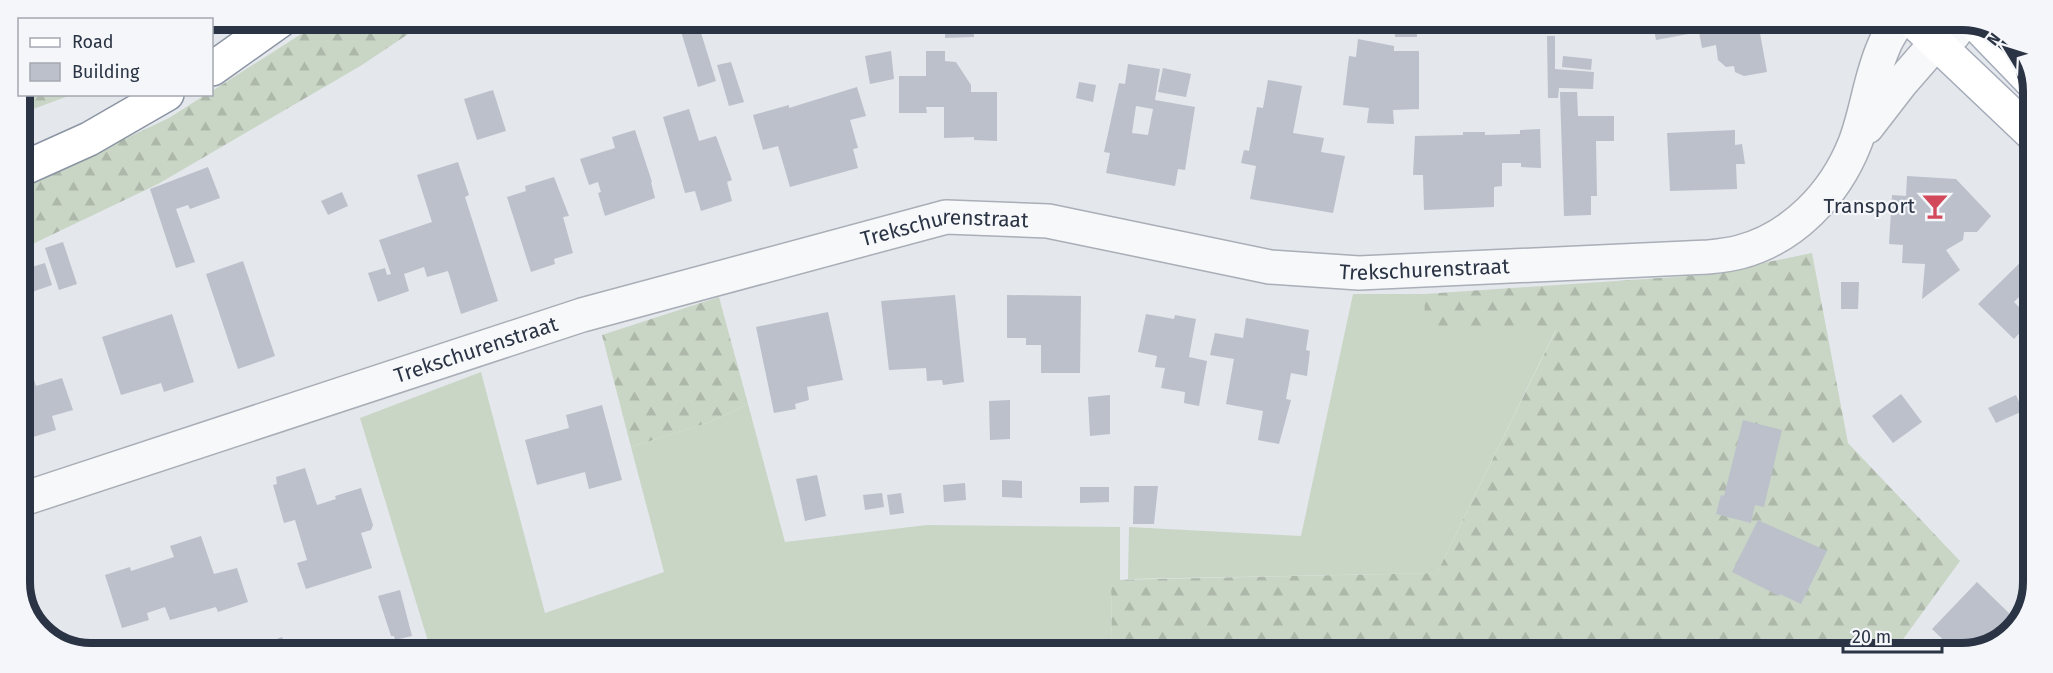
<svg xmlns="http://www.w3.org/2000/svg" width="2053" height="673" font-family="'Fira Sans',sans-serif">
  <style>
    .grass { fill: #c9d6c5 }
    .forest { fill: url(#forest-firs) }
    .building { fill: #bbc0ca; fill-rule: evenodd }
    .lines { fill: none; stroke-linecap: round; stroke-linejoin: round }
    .street-casing { stroke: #a9aeb7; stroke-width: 36 }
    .primary-casing { stroke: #a3abb8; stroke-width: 36 }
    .highway-casing { stroke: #8b94a3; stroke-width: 36 }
    .street { stroke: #f7f8fa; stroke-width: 33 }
    .primary { stroke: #fff; stroke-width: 33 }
    .highway { stroke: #fff; stroke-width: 33 }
    .labels { text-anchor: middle; stroke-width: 4.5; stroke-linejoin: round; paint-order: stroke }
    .poi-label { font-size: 21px; fill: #2b3445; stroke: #f4f6f9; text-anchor: end }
    .street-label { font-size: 21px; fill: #2b3445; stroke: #f4f6f9 }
    .rim { fill: none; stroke: #2b3445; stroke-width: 8 }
  </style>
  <defs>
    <pattern id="forest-firs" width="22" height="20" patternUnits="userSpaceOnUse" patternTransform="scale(1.5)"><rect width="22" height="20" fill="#c9d6c5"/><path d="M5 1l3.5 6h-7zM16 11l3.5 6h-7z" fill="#adb8ab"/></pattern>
  </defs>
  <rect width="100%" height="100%" fill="#e4e7ec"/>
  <g class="grass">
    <path d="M1353,294h72v36l131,-1 -119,244 -309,6 1,-52 172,9z"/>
    <path d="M481,372l64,241 119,-41 -33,-125 79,-25 38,-18 37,138 142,-17 193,2v53h-9l1,72 -681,-1 -71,-233z"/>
  </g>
  <g class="forest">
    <path d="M323,20h106l-67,45 -204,119 -138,66v-67l25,-7 124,-58 36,-23 7,-1v-3z"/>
    <path d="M20,94h51v1l-51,19z"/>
    <path d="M1812,253l36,190 112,118 -67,92 -781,-1 -1,-72 326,-7 119,-243h-132l1,-36 279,-19z"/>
    <path d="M719,297l29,107 -38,18 -79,25 -29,-112z"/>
  </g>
  <g class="building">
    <path d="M694,20h3l19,61 -18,6 -19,-62z"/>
    <path d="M945,21h28l1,16 -29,1z"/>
    <path d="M1417,21v16h-22l-1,-15z"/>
    <path d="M1663,22h95l9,50 -23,4 -9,-4 -1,-6 -8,1 -8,-7 -2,-15 -14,3 -3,-16 -43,8 -3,-17z"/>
    <path d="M1547,36h8v33l39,3 -1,17 -34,-1 -1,10h-10z"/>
    <path d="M1358,39l36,7v5h25v58l-26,1 1,14 -27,-1 2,-15 -26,-3 6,-49 7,1z"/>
    <path d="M891,51l3,28 -24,5 -5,-28z"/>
    <path d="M926,51h19v10l11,1 15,23v7h26v49l-23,-1v-3l-30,1v-31h-18l1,6h-28v-37h27z"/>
    <path d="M1563,56l29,3 -1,11 -29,-3z"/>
    <path d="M731,62l13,40 -15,4 -12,-41z"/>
    <path d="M1128,64l32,5 -5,31 40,7 -10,63 -7,-1 -3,17 -69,-13 4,-20 -6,-1 15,-69 6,1zM1136,106l17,3 -5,26 -16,-2z"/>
    <path d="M1163,68l28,6 -5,23 -28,-5z"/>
    <path d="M1268,80l34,6 -9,47 31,5 -3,14 24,4 -12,57 -83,-14 6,-33 -15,-3 3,-13 5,1 8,-44 6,1z"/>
    <path d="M1079,82l17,3 -3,17 -17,-4z"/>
    <path d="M857,87l9,29 -16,4 8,28 -5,1 5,19 -68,19 -12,-41 -15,4 -10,-35 36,-10v3z"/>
    <path d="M493,90l13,41 -29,9 -13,-41z"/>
    <path d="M1560,92h17l1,24h36v25h-18l1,55h-6v19l-27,1z"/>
    <path d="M689,109l10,32 17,-5 16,44 -5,2 5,19 -31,10 -6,-20 -10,2 -22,-76z"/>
    <path d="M1540,129l1,39 -20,-1v-4h-19v23l-8,1v20l-70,3 -1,-35h-10l2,-39 48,-1v-3h22v3l35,-1v-4z"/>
    <path d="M635,130l17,52h-1l4,16 -50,18 -7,-23 3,-1 -3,-10 -9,3 -9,-26 35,-11 -3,-11z"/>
    <path d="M1735,130v15l7,-1 3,20h-9l1,25 -67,2 -3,-58z"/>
    <path d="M458,162l11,33 -4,2 33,104 -37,13 -13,-43 -21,6 -3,-10 -20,7 5,17 -31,11 -10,-29 17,-5 2,7 4,-1 -12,-34 53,-18 -15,-47z"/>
    <path d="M208,167l12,31 -30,11 -2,-4 -12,4 19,53 -19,6 -26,-79z"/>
    <path d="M1907,176l49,3 35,37 -14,16h-13l-1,8 -17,10 14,20 -38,29 3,-35 -23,-1 1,-18 -14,-1 3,-49 14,1z"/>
    <path d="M554,177l15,39 -6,1 10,36 -19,6 1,5 -24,8 -24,-75 19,-6 -1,-5z"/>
    <path d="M342,192l6,14 -20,9 -7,-14z"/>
    <path d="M63,242l14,42 -18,6 -14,-42z"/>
    <path d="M2033,250l-1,34 -18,18 18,18 -18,19 -36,-35z"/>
    <path d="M243,261l32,95 -37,13 -32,-95z"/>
    <path d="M45,263l7,22 -20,7 -7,-23z"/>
    <path d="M1841,282h18l-1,27h-17z"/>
    <path d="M955,295l9,87 -21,3 -1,-5 -15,1 -1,-13 -37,2 -8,-69z"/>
    <path d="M1007,295l74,1 -1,77h-39v-28h-15v-7h-19z"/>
    <path d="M828,312l15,68 -36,7 2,13 -14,4 1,5 -22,4 -18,-86z"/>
    <path d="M172,314l22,68 -30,10 -3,-9 -40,12 -19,-58z"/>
    <path d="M1146,314l28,5 1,-4 21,4 -7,38 18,4 -8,45 -15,-3 1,-11 -24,-4 4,-20 -10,-1 2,-11 -19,-4z"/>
    <path d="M1246,318l63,12 -3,20 4,1 -3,25 -16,-3 -5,26 5,1 -12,44 -21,-4 5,-29 -37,-7 8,-45 -24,-4 5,-22 28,5z"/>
    <path d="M25,351l11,35 26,-8 11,32 -21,6 4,14 -36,11v-89z"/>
    <path d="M1901,394l21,28 -29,21 -21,-27z"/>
    <path d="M1110,395v39l-20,2 -2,-39z"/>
    <path d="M2016,395l7,16 -27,12 -8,-15z"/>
    <path d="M1010,400v39l-20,1 -1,-39z"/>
    <path d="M602,405l20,75 -33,9 -4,-17 -48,13 -12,-45 44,-12 -3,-13z"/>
    <path d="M1743,420l39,10 -18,77 -9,-2 -4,18 -35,-9 5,-19 3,1z"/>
    <path d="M305,468l12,37 19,-6 -1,-3 26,-8 12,37 -2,5 -10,3 11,35 -66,21 -9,-26 10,-3 -12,-40 -11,3 -11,-38 4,-1 -1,-7z"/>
    <path d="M817,475l9,41 -21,5 -9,-42z"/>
    <path d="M1002,480l20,1v17l-20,-1z"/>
    <path d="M965,483l1,17 -22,2 -1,-17z"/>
    <path d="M1134,486h24l-4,38h-21z"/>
    <path d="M1080,487h29v15l-29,1z"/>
    <path d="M882,493l2,14 -19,3 -2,-15z"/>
    <path d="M901,493l3,20 -14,2 -3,-20z"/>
    <path d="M1758,520l69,31 -26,53 -21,-10 -1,2 -47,-24z"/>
    <path d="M2031,524v17l-9,-8z"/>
    <path d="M201,536l13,38 23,-6 11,34 -30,10 -2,-5 -46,13 -5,-13 -18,6 2,7 -27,8 -17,-53 25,-8 1,4 43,-14 -4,-11z"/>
    <path d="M1977,582l40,39 -11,17 -44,15h-5l-25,-24z"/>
    <path d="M400,590l12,46 -17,4 -1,-4h-3l-13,-40z"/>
    <path d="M282,637l5,14h-27l-2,-5z"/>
    <path d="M1747,645l31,7v1h-33z"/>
  </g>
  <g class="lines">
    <defs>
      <g id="street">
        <path d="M1867,127l34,-44 34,-39 19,-10 7,-12"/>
        <path id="s1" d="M20,500l562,-185 364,-98 102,4 222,46 89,6 349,-16c10,-1 21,-2 32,-5 53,-14 95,-58 115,-109 12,-31 15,-66 29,-97 3,-8 9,-16 13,-24"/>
      </g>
      <g id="primary">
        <path d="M1914,22l119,113"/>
        <path d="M1974,22l57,59"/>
      </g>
      <g id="highway">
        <path d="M212,69l69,-49"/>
        <path d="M20,170l69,-31 78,-45"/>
      </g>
    </defs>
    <use href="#street" class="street-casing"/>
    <use href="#primary" class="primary-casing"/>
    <use href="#highway" class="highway-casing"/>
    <use href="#street" class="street"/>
    <use href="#primary" class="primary"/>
    <use href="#highway" class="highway"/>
  </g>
  <defs>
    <symbol id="bar-bare" viewBox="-9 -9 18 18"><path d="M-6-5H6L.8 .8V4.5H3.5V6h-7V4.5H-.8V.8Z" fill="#d1495b" stroke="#f4f6f9" stroke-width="2.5" paint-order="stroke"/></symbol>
  </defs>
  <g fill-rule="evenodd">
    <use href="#bar-bare" x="1916" y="187" width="38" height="38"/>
  </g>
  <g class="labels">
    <g class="poi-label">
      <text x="1915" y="213">Transport</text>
    </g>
    <g class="street-label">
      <text dy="7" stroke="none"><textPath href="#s1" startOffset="966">Trekschurenstraat</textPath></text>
      <text dy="7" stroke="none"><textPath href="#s1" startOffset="1452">Trekschurenstraat</textPath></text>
      <text dy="7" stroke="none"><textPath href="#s1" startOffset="480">Trekschurenstraat</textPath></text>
    </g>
  </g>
  <path d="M0 0H2053V673H0ZM91 30H1962A61 61 0 0 1 2023 91V582A61 61 0 0 1 1962 643H91A61 61 0 0 1 30 582V91A61 61 0 0 1 91 30Z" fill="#f4f6f9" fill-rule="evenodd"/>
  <path class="rim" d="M91 30H1962A61 61 0 0 1 2023 91V582A61 61 0 0 1 1962 643H91A61 61 0 0 1 30 582V91A61 61 0 0 1 91 30Z"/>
  <rect x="18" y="18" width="195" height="78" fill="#f4f6f9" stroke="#a4a8b1" stroke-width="1.5"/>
  <rect x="30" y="38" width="30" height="9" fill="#ffffff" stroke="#a4a8b1" stroke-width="1.5"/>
  <text x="72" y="48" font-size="18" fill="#2b3445">Road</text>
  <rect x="30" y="63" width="30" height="18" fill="#bbc0ca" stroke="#a4a8b1" stroke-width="1.5"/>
  <text x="72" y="78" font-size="18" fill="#2b3445">Building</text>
  <g transform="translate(2005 48) rotate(308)" stroke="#f4f6f9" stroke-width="4.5" paint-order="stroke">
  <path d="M0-4.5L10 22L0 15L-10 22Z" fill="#2b3445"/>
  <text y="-9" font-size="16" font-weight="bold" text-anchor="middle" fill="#2b3445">N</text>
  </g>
  <path d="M1843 643v9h99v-9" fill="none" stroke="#2b3445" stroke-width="3"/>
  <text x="1852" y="643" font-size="18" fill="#2b3445" stroke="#f4f6f9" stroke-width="4.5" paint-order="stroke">20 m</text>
</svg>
